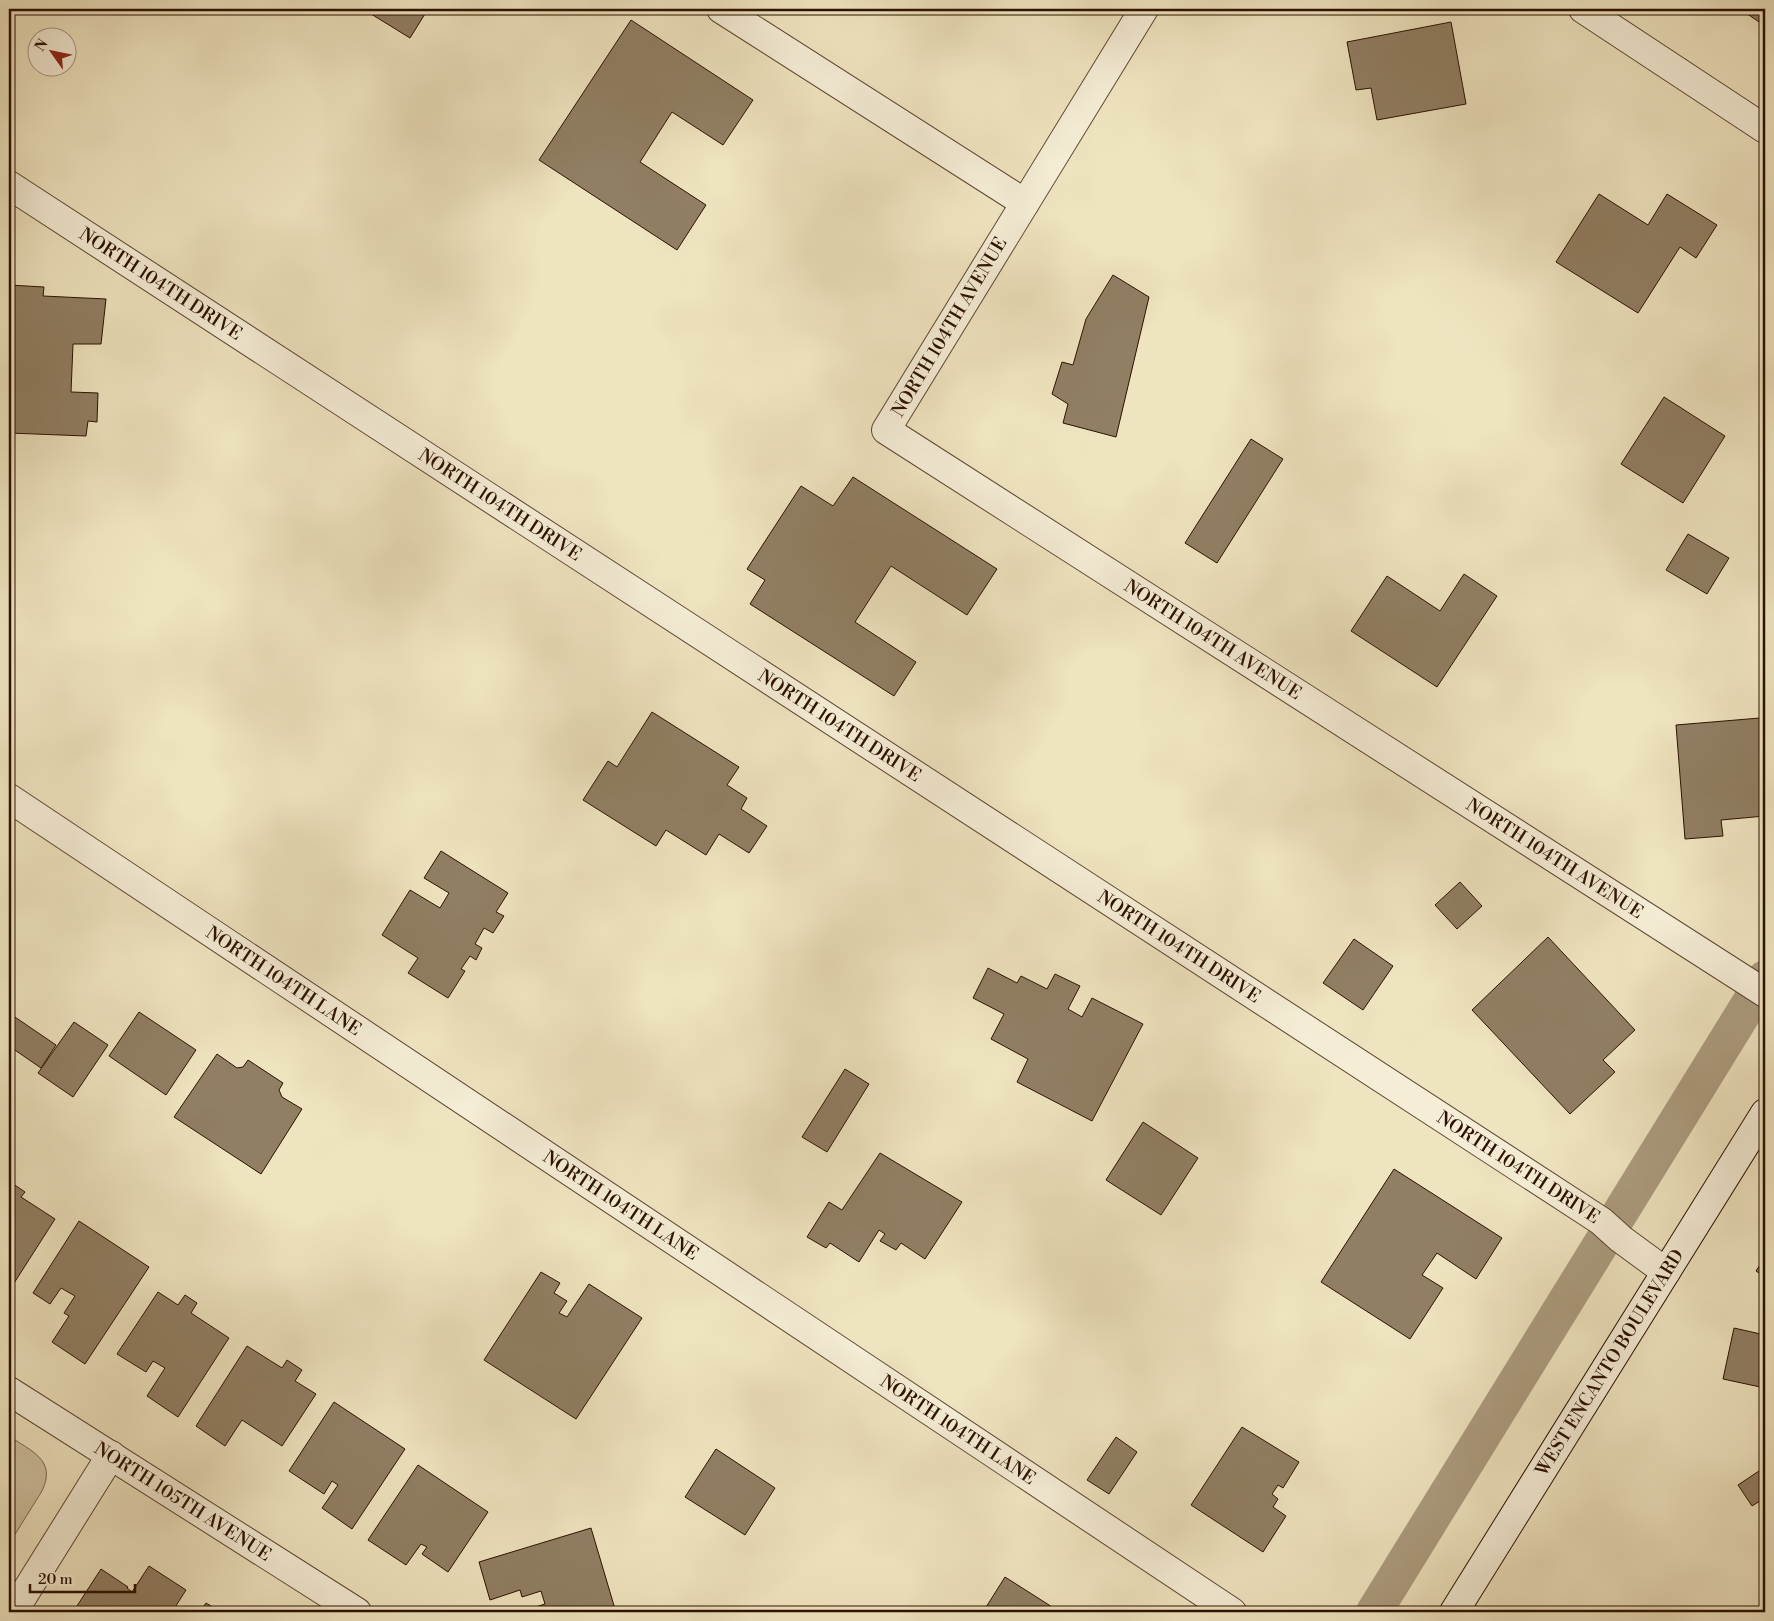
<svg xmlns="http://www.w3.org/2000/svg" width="1774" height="1621" font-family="'Libre Bodoni',serif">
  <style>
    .green { fill: #cec09f; stroke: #7c6850 }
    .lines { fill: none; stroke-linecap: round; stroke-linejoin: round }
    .canal { stroke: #ac9c7f; stroke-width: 36 }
    .building { fill: #917f64; stroke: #2b1100 }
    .street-casing { stroke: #5c4630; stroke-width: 30 }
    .secondary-casing { stroke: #2b1100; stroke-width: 30 }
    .street { stroke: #f5edd6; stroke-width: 28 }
    .secondary { stroke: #f5edd6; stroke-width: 28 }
    .labels { text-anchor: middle; stroke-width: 5; stroke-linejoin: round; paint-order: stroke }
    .street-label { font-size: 18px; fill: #2b1100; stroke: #f5edd6 }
  </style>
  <rect width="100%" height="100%" fill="#efe4c0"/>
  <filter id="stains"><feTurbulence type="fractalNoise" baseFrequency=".004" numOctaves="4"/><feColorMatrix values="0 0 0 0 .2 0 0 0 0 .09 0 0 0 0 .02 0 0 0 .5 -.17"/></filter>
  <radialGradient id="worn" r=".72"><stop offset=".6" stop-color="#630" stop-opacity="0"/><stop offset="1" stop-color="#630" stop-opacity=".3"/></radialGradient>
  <path class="green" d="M9,1436c22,15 48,24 33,55l-33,53z"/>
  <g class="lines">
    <path class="canal" d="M1374,1612l391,-634"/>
  </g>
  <g class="building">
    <path d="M363,9h65l-18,29z"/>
    <path d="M1740,9h25v17z"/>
    <path d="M631,20l122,80 -30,45 -51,-33 -32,50 66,43 -29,45 -138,-90z"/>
    <path d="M1451,22l15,82 -89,16 -6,-32 -15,2 -9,-48z"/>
    <path d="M1599,194l49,31 19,-31 50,31 -21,33 -16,-11 -42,66 -82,-51z"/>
    <path d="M1113,275l36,22 -33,140 -53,-14 5,-19 -16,-10 10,-32 11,3 13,-46z"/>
    <path d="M9,285l35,2 -1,9 63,3 -5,45h-28l-2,48 27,1 -1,29 -9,-1 -2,15 -77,-3z"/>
    <path d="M1664,397l61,39 -42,67 -62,-39z"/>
    <path d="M1251,439l32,20 -66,104 -32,-20z"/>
    <path d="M853,477l144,92 -30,46 -76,-49 -36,56 61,40 -22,34 -144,-92 15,-24 -18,-11 54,-83 32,20z"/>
    <path d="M1688,534l41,24 -22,36 -41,-24z"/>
    <path d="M1464,574l33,22 -60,91 -86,-56 36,-55 53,35z"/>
    <path d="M652,712l87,55 -12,18 20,13 -6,11 26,17 -18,27 -30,-19 -13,21 -40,-25 -10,16 -73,-46 25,-39 9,6z"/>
    <path d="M1760,718l5,59v39l-44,4 2,16 -38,3 -9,-114z"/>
    <path d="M441,851l67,42 -12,19 8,4 -11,17 -9,-5 -9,16 7,4 -6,12 -6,-4 -9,13 4,2 -17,27 -40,-25 10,-15 -36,-23 28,-45 30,18 9,-15 -25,-15z"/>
    <path d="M1460,882l22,24 -25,23 -22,-24z"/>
    <path d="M1548,937l87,93 -32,30 12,12 -45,42 -98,-104z"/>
    <path d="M1354,939l39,27 -30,44 -40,-27z"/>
    <path d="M988,968l29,15 4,-7 26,13 8,-15 25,12 -12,23 14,8 10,-19 51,26 -51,97 -75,-39 11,-23 -37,-20 13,-25 -31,-16z"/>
    <path d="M139,1012l57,38 -30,45 -57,-39z"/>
    <path d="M9,1013l47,32 -15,23 -32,-22z"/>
    <path d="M74,1022l34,23 -35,52 -35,-24z"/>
    <path d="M217,1054l20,14 6,-1 5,-7 35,23 -4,7 3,7 20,12 -41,65 -87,-57z"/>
    <path d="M845,1069l24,15 -42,68 -25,-15z"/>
    <path d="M1143,1122l55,36 -37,57 -55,-35z"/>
    <path d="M880,1153l82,49 -37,57 -24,-16 -5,7 -16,-9 5,-7 -6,-4 -20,32 -29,-19 -4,5 -19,-11 22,-35 13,8z"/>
    <path d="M1394,1169l108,69 -26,41 -39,-26 -15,22 21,13 -33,51 -89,-57z"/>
    <path d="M9,1181l16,11 -4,5 34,22 -46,72z"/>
    <path d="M79,1221l70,46 -64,97 -33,-22 17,-26 -5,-3 11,-17 -14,-8 -11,16 -17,-11z"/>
    <path d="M1765,1257v20l-9,-6z"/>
    <path d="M541,1272l19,11 -6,10 13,8 -8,12 8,4 22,-33 53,34 -66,101 -92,-59z"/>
    <path d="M158,1292l20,13 7,-10 12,8 -6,10 38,25 -51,79 -31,-21 18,-28 -12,-7 -7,11 -29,-18z"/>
    <path d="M1734,1328l31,7v53l-42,-9z"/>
    <path d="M247,1346l35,22 5,-8 15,10 -7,11 21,13 -34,52 -40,-26 -17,26 -29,-20z"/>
    <path d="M334,1402l71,47 -53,80 -30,-21 16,-23 -6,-4 -8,13 -35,-23z"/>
    <path d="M1242,1427l57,35 -16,26 -5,-3 -6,9 6,5 -5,8 13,9 -23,36 -72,-47z"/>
    <path d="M1116,1437l21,15 -28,42 -22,-14z"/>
    <path d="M716,1449l59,39 -30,47 -60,-38z"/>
    <path d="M418,1465l70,47 -40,60 -26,-18 5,-7 -6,-3 -15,21 -38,-25z"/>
    <path d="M1765,1467v36l-2,-4 -11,7 -14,-21z"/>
    <path d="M591,1528l24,81 -11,3h-77l-1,-2 19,-6 -4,-13 -19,6 -2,-7 -30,10 -11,-38z"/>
    <path d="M149,1566l37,24 -14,22h-99l28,-43 27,18 -1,1 5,4z"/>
    <path d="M1005,1577l55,35h-77z"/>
    <path d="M206,1603l15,9h-21z"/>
  </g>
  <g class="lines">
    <defs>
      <g id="street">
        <path d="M721,9l304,194"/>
        <path id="s1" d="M1144,9l-258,421 879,563"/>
        <path d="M1583,9l182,120"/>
        <path id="s2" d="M9,185l1592,1036 20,18 45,33"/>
        <path id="s3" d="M9,798l1223,814"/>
        <path id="s4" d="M9,1391l348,221"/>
        <path d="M13,1612l98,-157"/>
      </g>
      <g id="secondary">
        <path id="s5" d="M1454,1612l311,-499"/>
      </g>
    </defs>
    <use href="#street" class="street-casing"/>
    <use href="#secondary" class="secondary-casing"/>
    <use href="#street" class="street"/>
    <use href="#secondary" class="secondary"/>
  </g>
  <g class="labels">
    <g class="street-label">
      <text dy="6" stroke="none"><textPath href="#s2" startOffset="181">NORTH 104TH DRIVE</textPath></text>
      <text transform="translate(949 327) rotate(-59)" y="6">NORTH 104TH AVENUE</text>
      <text dy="6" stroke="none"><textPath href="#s2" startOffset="586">NORTH 104TH DRIVE</textPath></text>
      <text dy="6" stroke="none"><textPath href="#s1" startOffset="882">NORTH 104TH AVENUE</textPath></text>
      <text dy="6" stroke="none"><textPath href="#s2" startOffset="991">NORTH 104TH DRIVE</textPath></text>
      <text dy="6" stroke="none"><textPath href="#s1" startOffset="1288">NORTH 104TH AVENUE</textPath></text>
      <text dy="6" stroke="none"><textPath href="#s2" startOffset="1396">NORTH 104TH DRIVE</textPath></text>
      <text dy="6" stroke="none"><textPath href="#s3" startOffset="330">NORTH 104TH LANE</textPath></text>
      <text dy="6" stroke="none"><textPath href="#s2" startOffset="1801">NORTH 104TH DRIVE</textPath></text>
      <text dy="6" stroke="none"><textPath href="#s3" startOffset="735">NORTH 104TH LANE</textPath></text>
      <text dy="6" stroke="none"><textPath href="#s5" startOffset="294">WEST ENCANTO BOULEVARD</textPath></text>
      <text dy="6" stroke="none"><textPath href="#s3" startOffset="1140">NORTH 104TH LANE</textPath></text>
      <text dy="6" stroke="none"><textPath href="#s4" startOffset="206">NORTH 105TH AVENUE</textPath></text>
    </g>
  </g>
  <rect width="1774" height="1621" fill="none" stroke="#efe4c0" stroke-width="30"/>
  <rect x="10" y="10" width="1754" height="1601" fill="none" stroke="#2b1100" stroke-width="2.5"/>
  <rect x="15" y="15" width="1744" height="1591" fill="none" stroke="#2b1100"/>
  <g transform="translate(52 52) rotate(303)"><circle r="24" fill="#f5edd6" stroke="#a49580"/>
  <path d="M0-4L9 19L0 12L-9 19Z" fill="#8f2418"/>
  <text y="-8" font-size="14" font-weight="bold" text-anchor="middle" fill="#2b1100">N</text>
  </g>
  <path d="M30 1584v8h105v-8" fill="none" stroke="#2b1100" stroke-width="2.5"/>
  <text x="38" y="1584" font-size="15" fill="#2b1100" stroke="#f5edd6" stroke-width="4" paint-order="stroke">20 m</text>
  <rect width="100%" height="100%" filter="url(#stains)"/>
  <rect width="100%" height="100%" fill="url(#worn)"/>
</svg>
